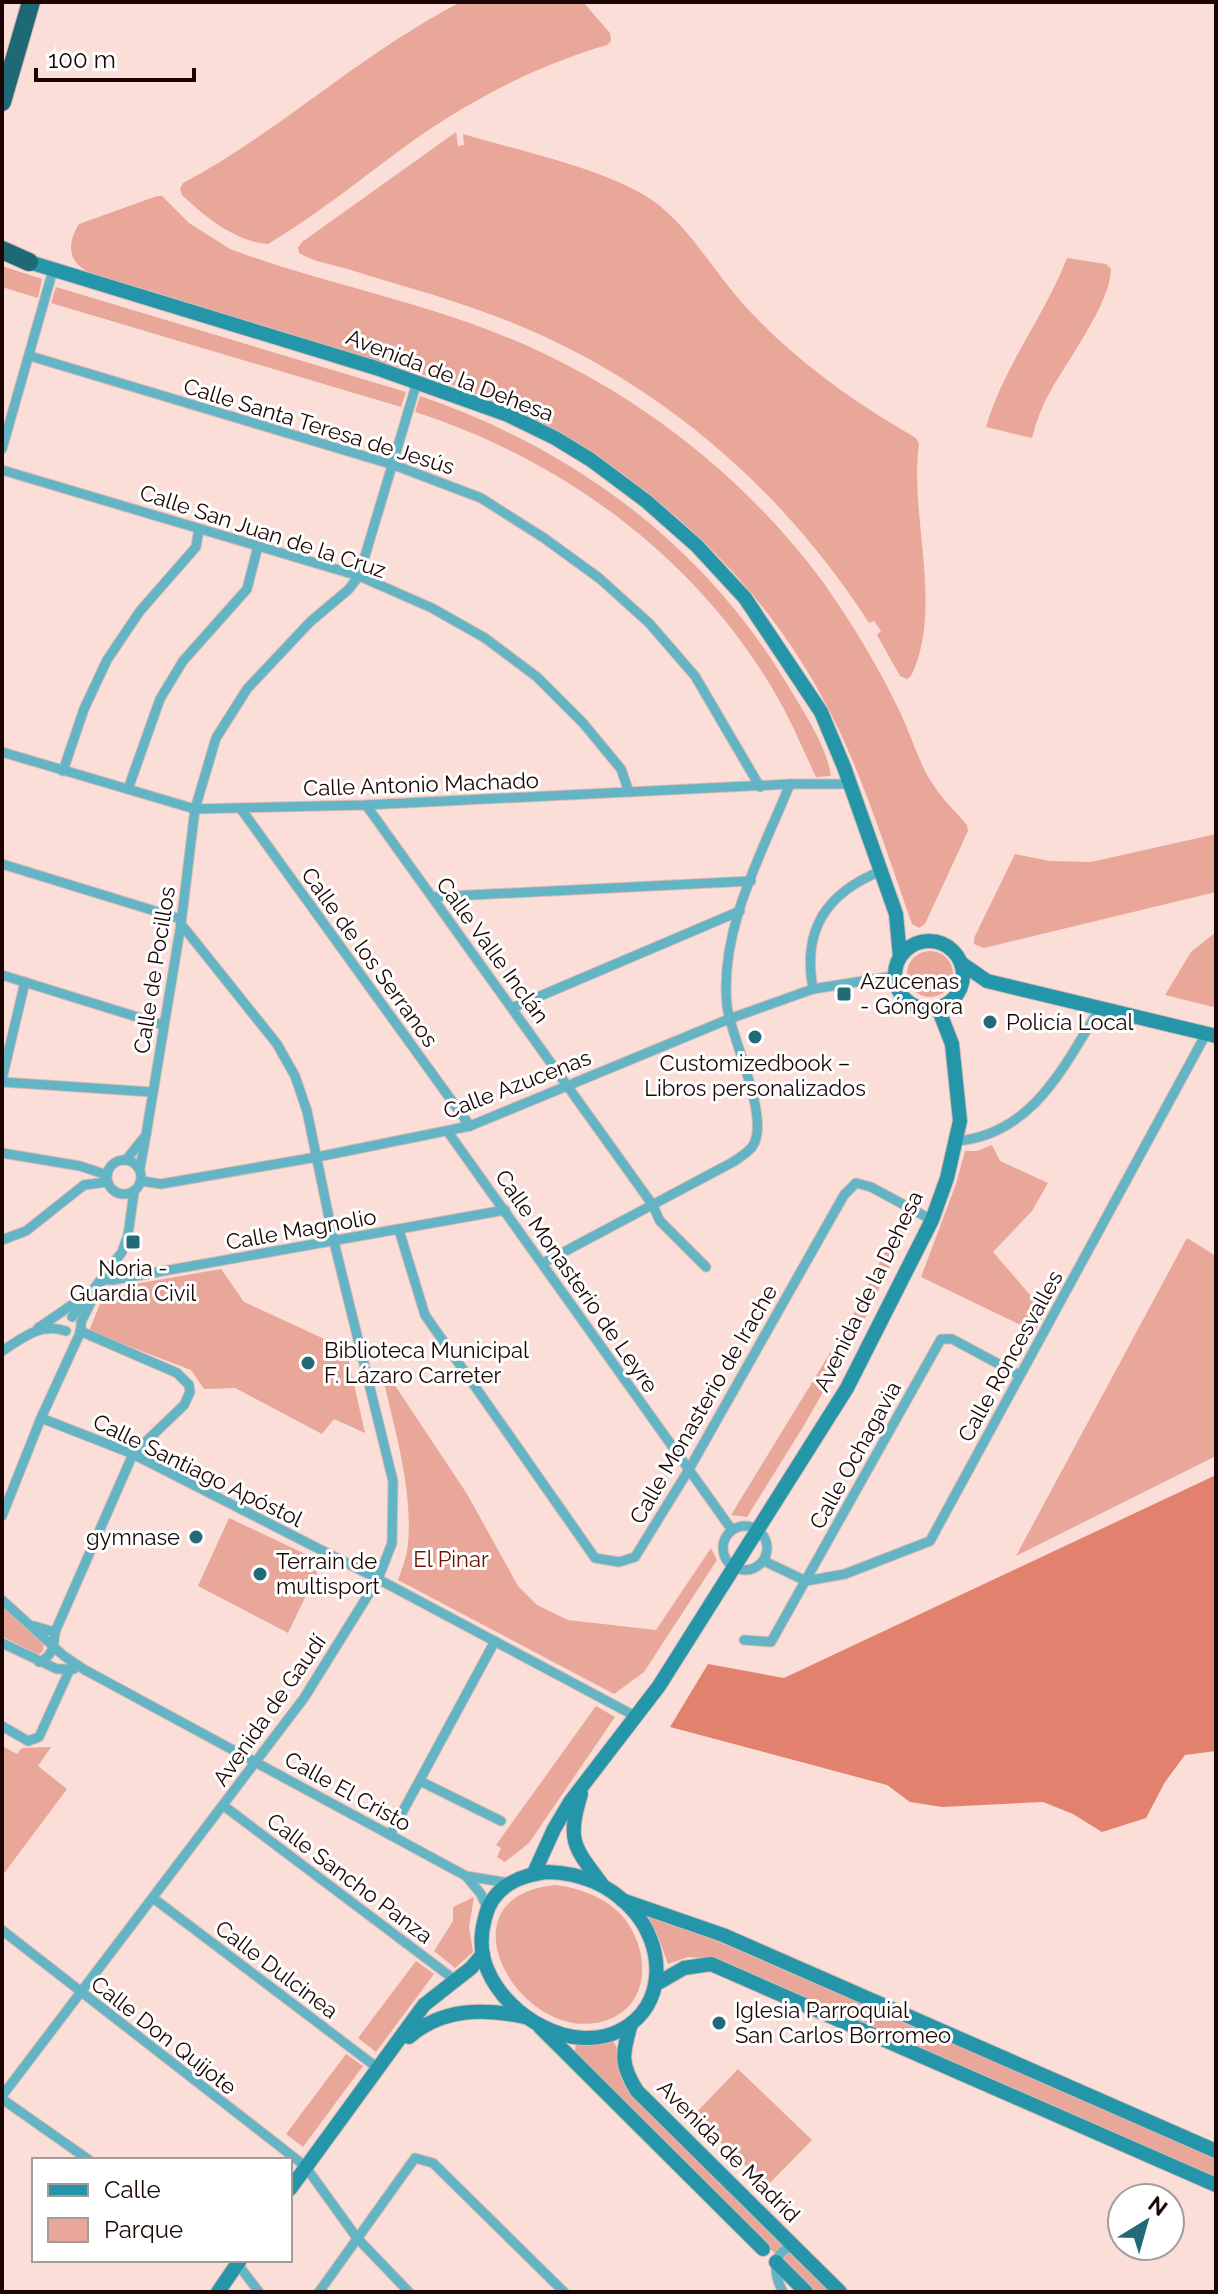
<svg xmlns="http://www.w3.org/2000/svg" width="1218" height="2294" font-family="Raleway,sans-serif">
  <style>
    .green { fill: #e8a799 }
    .forest { fill: #e2826e }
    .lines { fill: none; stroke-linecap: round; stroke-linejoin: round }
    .street-casing { stroke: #d7bbb5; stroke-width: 11 }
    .secondary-casing { stroke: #d7bbb5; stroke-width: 16 }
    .highway-casing { stroke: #d7bbb5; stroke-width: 20 }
    .street { stroke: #63b4c4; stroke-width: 9 }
    .secondary { stroke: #2596aa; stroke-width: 14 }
    .highway { stroke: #1f6976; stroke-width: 18 }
    .poi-dot { fill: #236a78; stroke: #fff; stroke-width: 3 }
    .labels { text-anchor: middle; stroke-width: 6; stroke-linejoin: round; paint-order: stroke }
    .street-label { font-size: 22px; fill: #1c0603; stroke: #fff }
    .poi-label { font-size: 22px; fill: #1c0603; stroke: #fff; text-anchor: start }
    .park-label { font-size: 22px; fill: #6a1303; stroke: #fff }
  </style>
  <rect width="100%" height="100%" fill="#fbded7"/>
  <g class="green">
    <path d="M461,2h122l27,31 1,8 -4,4c-65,19 -127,50 -183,88 -52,36 -100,78 -156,111 -32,-2 -64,-28 -86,-49l-2,-6 3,-6c98,-52 178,-130 278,-181z"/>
    <path d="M456,132l2,14 6,-1 -1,-11c56,17 141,34 189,66 38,27 61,71 92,105 50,55 108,96 172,133l3,6c-10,72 25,165 -8,232l-4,3 -7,-3 -23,-41 4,-4 -7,-10 -5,2c-91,-142 -225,-254 -385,-311 -43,-16 -89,-28 -133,-42 -16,-5 -38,-8 -52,-17l-1,-5 4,-6z"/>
    <path d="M157,196h5l27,27 41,26c77,29 159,46 237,73 141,49 267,140 356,260 29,41 55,84 77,130 11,23 18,49 32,71 10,16 23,28 35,42l1,6 -43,93 -6,4 -7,-4c-23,-65 -44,-132 -73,-194 -80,-170 -232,-293 -408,-353l-339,-103c-24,-11 -26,-29 -13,-50z"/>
    <path d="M1067,258l39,6 5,5c0,33 -44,92 -61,123 -8,14 -14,30 -18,46l-46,-11c18,-61 58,-110 81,-169z"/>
    <path d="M2,266l40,13 -4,19 -36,-11z"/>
    <path d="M56,287l350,105 -5,15 -350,-104z"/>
    <path d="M420,396c155,53 286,150 370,293 15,25 37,58 41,87l-15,1c-12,-25 -23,-52 -37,-77 -78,-139 -214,-240 -364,-288z"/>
    <path d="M1216,834v58l-232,56 -10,-4v-6l41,-84 35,7 41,1z"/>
    <path d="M1216,932v69l-3,6 -48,-12 26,-43z"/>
    <circle cx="930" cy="974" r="23"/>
    <path d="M992,1145l8,16 48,22 -16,28 -39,41 52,60 -10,20 -114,-55 35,-93 9,-33h12z"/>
    <path d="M904,1214l8,6 -50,104 -59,103 -56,90 -16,-2 121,-198z"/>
    <path d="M1187,1238l29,18v200l-200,100z"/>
    <path d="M221,1269l23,33 102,47 19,84 -31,-14 -12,15 -87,-46 -31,1 -13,-19 -102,-39 17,-42z"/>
    <path d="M382,1373l14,14 71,107 51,92 19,19 31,15 88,10 55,-82 6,12 -73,112 -30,22 -216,-114c4,-11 9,-24 10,-36 5,-57 -14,-115 -26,-171z"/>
    <path d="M229,1518l93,44 -34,71 -90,-47z"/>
    <path d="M2,1607l42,36 -1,8 -5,4 -36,-19z"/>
    <path d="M596,1706l19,11 -86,126 -24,19 -8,-5 4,-9 -5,-3z"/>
    <path d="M2,1746l15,8 5,-6 29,-1 -13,19 29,23 -65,87z"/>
    <path d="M556,1885c26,3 59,16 73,40 20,31 20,78 -19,94 -86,34 -178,-123 -54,-134z"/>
    <path d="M474,1897l-5,30 4,25 -18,16 -21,-17 19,-30v-14z"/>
    <path d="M639,1907l577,251v21l-512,-221 -16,-1 -20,7 -10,-28z"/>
    <path d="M416,1961l18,13 -58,78 -18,-14z"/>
    <path d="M613,2041l4,7 1,18 10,25 204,201h-18l-240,-236 2,-13z"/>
    <path d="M346,2054l17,12 -60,81 -17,-13z"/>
    <path d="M738,2069l74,71 -45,46 -74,-70z"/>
  </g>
  <path class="forest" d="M1216,1475v276l-31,4 -20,27 -19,36 -44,14 -29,-18 -30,-12 -101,5 -32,-5 -23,-17 -217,-58 38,-63 76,14z"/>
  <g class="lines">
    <defs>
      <g id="street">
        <path d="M30,356l364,109 87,33 63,40 55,40 50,45 46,53 65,111"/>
        <path d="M2,449l51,-179"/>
        <path d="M2,470l357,106 73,32 53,30 52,39 46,46 38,46 8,23"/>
        <path d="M2,752l193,57 171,-4 424,-21h60"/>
        <path d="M63,771l21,-62 23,-49 33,-49 56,-64 3,-18"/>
        <path d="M128,789l32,-90 23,-38 64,-72 11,-43"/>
        <path d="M366,805l286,399 8,17 46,46"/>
        <path d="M241,809l229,317"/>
        <path d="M2,864l179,55"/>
        <path d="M432,897l319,-16"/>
        <path d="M2,975l161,50"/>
        <path d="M813,989c-11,-59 13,-96 68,-118"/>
        <path d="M512,1008l228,-97"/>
        <path d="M2,1079l23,-97"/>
        <path d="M2,1082l150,10"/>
        <path d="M448,1132l284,398"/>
        <path d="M146,1135l35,-211 14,-115 21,-71 31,-49 63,-67 38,-32 11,-14 58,-194"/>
        <path d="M957,1141c76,-7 107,-75 143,-133"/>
        <path d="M2,1153l78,13 27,9"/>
        <circle cx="124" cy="1177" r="17"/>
        <path d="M126,1160l20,-25 -6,33"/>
        <path d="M142,1181l19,3 156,-27 153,-31 259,-107 84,-30 81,-13"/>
        <path d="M399,1230l26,85 170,243 24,4 16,-5 53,-86 156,-276 12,-12 15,4 61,33"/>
        <path d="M2,1240l24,-9 58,-46 23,-3"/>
        <path d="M543,1263l190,-101c6,-4 14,-9 19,-15 20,-26 -21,-109 -25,-141 -8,-76 35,-153 63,-222"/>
        <path d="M102,1280h11l392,-70"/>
        <path d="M72,1317l50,-65 6,-17 6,-43"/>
        <path d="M38,1328l44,-30"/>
        <path d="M2,1351c21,-13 38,-29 64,-20"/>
        <path d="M41,1418l92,36 245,125 257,137"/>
        <path d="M2,1516l39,-98 40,-87v-9l21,-42"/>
        <circle cx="745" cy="1548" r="22"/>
        <path d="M764,1561l42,20 39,-7 85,-33 276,-507"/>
        <path d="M2,1600l62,56 21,14 381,206 43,7"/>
        <path d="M34,1626l21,6c-1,14 -2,24 -16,30"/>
        <path d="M55,1632l78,-178 51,-49 6,-13 -1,-7 -12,-12 -97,-42"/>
        <path d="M744,1640l27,2 170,-303h11l67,36"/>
        <path d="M2,1643l55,26h17"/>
        <path d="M2,1726l26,15 11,-4 31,-68"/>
        <path d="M420,1781l81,40"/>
        <path d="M224,1806l231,174"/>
        <path d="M390,1835l105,-194"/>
        <path d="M466,1876l15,18 6,14"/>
        <path d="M153,1898l226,171"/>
        <path d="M2,1930l303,236 52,72 52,54"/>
        <path d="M2,2096l302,-398 74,-119 14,-36 1,-62 -59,-239 -27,-131 -12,-35 -18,-32 -96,-120"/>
        <path d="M2,2099l87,61"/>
        <path d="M236,2262l23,30"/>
        <path d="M319,2292l96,-134 18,5 131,129"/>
        <path d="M783,2292c-9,-17 -13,-39 10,-46"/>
      </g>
      <g id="secondary">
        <path d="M29,262l347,106 132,47 47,23 36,22 55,41 51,45 48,52 76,114 23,55 52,147 4,43"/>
        <circle cx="929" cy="975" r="34"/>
        <path d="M961,963l26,18 229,55"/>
        <path d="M581,1794c-14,46 -8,52 20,89"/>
        <path d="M548,1872c32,1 60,12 82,35 35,35 39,100 -11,124 -48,23 -111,-14 -131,-60 -8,-17 -8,-35 -3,-53 7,-31 34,-43 63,-46z"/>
        <path d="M534,1873l20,-44 16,-27 89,-116 188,-298 85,-168 15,-42 13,-57 -8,-77 -14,-36"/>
        <path d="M622,1900l101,35 493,216"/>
        <path d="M658,1983l26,-15 27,-4 505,221"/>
        <path d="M631,2024c-9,30 -11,40 6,67l203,201"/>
        <path d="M540,2027l223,222"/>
        <path d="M409,2037c33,-29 75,-29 116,-20"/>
        <path d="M290,2189l134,-184 47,-37 12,-14"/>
        <path d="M776,2262l30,30"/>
        <path d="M218,2292l22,-32"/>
      </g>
      <g id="highway">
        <path d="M2,102l29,-100"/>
        <path d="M2,250l27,12"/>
      </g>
    </defs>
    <use href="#street" class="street-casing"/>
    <use href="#secondary" class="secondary-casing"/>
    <use href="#highway" class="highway-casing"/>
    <use href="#street" class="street"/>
    <use href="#secondary" class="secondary"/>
    <use href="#highway" class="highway"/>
  </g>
  <g class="poi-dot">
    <rect x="836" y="986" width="16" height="16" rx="4"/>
    <circle cx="990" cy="1022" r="8"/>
    <circle cx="755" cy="1037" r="8"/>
    <rect x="125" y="1234" width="16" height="16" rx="4"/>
    <circle cx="308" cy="1363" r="8"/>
    <circle cx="196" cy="1537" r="8"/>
    <circle cx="260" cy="1574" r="8"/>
    <circle cx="719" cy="2023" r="8"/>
  </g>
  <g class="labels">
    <g class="street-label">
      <text transform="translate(450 375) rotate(21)" y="8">Avenida de la Dehesa</text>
      <text transform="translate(319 426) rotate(17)" y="8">Calle Santa Teresa de Jesús</text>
      <text transform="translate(263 531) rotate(18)" y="8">Calle San Juan de la Cruz</text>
      <text transform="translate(421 784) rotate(-2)" y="8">Calle Antonio Machado</text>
      <text transform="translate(493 950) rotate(54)" y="8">Calle Valle Inclán</text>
      <text transform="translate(370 957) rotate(54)" y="8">Calle de los Serranos</text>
      <text transform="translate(154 970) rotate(-81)" y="8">Calle de Pocillos</text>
      <text transform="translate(517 1084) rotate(-21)" y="8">Calle Azucenas</text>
      <text transform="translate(301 1229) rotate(-10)" y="8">Calle Magnolio</text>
      <text transform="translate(577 1281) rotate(55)" y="8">Calle Monasterio de Leyre</text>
      <text transform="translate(868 1291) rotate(-64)" y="8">Avenida de la Dehesa</text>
      <text transform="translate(1010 1356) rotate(-61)" y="8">Calle Roncesvalles</text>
      <text transform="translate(703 1404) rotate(-60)" y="8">Calle Monasterio de Irache</text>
      <text transform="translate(855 1455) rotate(-61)" y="8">Calle Ochagavia</text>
      <text transform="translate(198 1470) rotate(26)" y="8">Calle Santiago Apóstol</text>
      <text transform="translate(269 1710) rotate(-55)" y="8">Avenida de Gaudí</text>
      <text transform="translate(348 1791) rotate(29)" y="8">Calle El Cristo</text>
      <text transform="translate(350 1878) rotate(37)" y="8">Calle Sancho Panza</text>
      <text transform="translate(277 1969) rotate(37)" y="8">Calle Dulcinea</text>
      <text transform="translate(164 2035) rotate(38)" y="8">Calle Don Quijote</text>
      <text transform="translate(729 2151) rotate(45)" y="8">Avenida de Madrid</text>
    </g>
    <g class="poi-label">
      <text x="860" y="989">Azucenas<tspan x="860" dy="25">- Góngora</tspan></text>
      <text x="1006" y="1030">Policía Local</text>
      <text x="755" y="1071" text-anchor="middle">Customizedbook –<tspan x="755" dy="25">Libros personalizados</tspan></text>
      <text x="133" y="1276" text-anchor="middle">Noria -<tspan x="133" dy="25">Guardia Civil</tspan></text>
      <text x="324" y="1358">Biblioteca Municipal<tspan x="324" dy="25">F. Lázaro Carreter</tspan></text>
      <text x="180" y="1545" text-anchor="end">gymnase</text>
      <text x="276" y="1569">Terrain de<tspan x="276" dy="25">multisport</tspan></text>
      <text x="735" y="2018">Iglesia Parroquial<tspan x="735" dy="25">San Carlos Borromeo</tspan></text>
    </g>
    <g class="park-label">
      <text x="451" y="1567">El Pinar</text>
    </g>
  </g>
  <rect width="1218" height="2294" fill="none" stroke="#1c0603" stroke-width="8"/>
  <rect x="32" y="2158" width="260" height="104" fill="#ffffff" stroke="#a49b9a" stroke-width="2"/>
  <rect x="48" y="2184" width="40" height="12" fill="#2596aa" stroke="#a49b9a" stroke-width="2"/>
  <text x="104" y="2198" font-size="24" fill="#1c0603">Calle</text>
  <rect x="48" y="2218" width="40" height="24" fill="#e8a799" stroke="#a49b9a" stroke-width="2"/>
  <text x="104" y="2238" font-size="24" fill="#1c0603">Parque</text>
  <g transform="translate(1146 2222) rotate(37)"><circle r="38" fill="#ffffff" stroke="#a49b9a" stroke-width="2"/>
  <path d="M0-6L14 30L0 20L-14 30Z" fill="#236a78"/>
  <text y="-12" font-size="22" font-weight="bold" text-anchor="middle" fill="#1c0603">N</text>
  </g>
  <path d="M36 68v12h158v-12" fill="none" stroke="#1c0603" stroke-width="4"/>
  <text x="48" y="68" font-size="24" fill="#1c0603" stroke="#ffffff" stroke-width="6" paint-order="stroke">100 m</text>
</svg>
